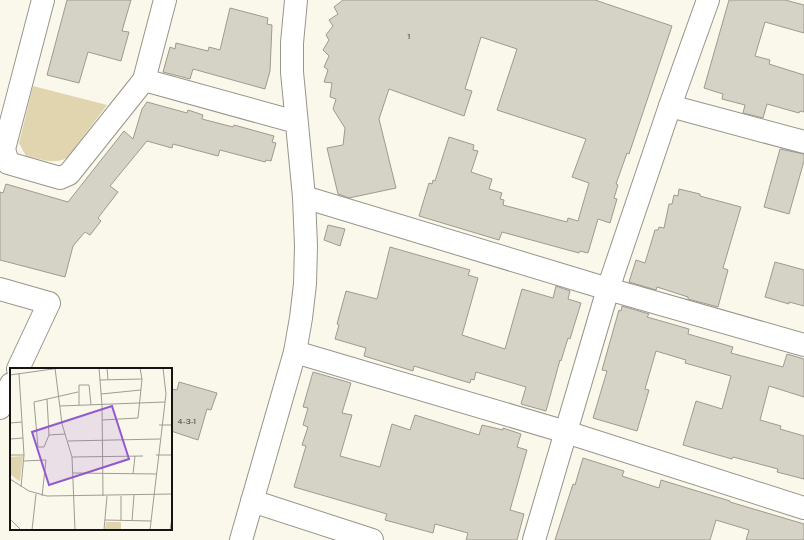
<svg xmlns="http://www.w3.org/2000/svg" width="804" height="540" font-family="'Public Sans',sans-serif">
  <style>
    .green { fill: #e0d5ae }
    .building { fill: #d5d2c6; stroke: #9e9a8f }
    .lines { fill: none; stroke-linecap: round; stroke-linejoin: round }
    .minor-casing { stroke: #98958a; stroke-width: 24 }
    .minor { stroke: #fff; stroke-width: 22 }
    .labels { text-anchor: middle; stroke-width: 4; stroke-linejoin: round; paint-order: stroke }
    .number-label { font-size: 8px; fill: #45443e }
    .inset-road { fill: none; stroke: #9e9c93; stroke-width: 1 }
    .view { fill: #9258cf; fill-opacity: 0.15; stroke: #9258cf; stroke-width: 2 }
    .inset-edge { fill: none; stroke: #151410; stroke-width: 2 }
  </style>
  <rect width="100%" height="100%" fill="#faf7eb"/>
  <path class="green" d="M33,86l74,19 -40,53c-14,7 -26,1 -41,-2l-7,-13z"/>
  <g class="building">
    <path d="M67,0h64l-9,31 7,1 -8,29 -33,-9 -9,31 -32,-8z"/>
    <path d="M343,0h252l77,26 -43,128 -2,-1 -11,31 2,1 -4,13 3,1 -7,24 -12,-4 -10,34 -8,-2 -1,2 -77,-21 -3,8 -80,-24 10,-33 3,1 1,-4 2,1 14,-44 25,8 -1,5 5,1 -7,21 21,7 -3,10 13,4 -2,6 4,1 -1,5 64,17 1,-4 10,3 11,-38 -17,-6 14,-38 -89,-29 20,-61 -36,-12 -16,52 7,2 -8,25 -75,-27 -10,30 17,69 -47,10 -11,-4 -11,-46 16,-3 2,-17 -12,-19 3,-10 -6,-2 2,-14 -8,-1 4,-12 -4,-3 5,-11 -6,-6 6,-10 -3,-5 7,-9 -4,-6 9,-6 -4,-7z"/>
    <path d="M729,0h56l19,5v28l-39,-11 -10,34 15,4 -1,4 35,11v37l-4,-1 -1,2 -32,-9 -4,14 -20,-5 2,-8 -23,-6 1,-5 -19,-6z"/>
    <path d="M230,8l38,10 -1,6 5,1 -2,46 -5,18 -72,-20 -3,10 -27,-7 7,-25 5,2 1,-6 32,8 1,-4 11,3z"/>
    <path d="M147,102l40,11 1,-3 15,5 -1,4 31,8 1,-2 40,11 -2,6 4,1 -5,18 -5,-1 -1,2 -45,-12 -2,6 -45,-12 -1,4 -25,-7 -37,45 8,6 -20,26 3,3 -11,14 -5,-3 -12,14 -8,31 -65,-17v-68l3,1 3,-9 62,18 56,-71 9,8 9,-30z"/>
    <path d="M780,149l24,5v7l-15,53 -25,-7z"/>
    <path d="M679,189l21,5v2l41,11 -18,61 5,2 -10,37 -30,-8v-2l-31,-10 -1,3 -27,-8 7,-22 9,3 10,-33h3l1,-3 5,1 5,-24h3l2,-9 4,1z"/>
    <path d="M328,225l17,4 -5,17 -16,-6z"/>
    <path d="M390,247l80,23 -2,5 10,3 -16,57 43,14 17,-60 31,9 3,-12 14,5 -2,8 13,4 -11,36 -2,-1 -7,23 -1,-1 -14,51 -25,-7 5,-17 -50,-15 -2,8 -3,-1 -1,4 -56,-17 -1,5 -49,-15 2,-8 -31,-9 4,-14 -2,-1 9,-33 31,8z"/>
    <path d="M775,262l29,8v36l-15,-4v2l-24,-7z"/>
    <path d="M622,306l27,8 -2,3 42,12 -1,5 45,13 -2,6 52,14 4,-13 17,5v38l-35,-11 -9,34 21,6 -1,3 24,7v43l-27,-7 1,-3 -45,-12 -1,2 -49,-14 13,-44 26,8 9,-33 -46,-13 1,-3 -30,-9 -11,38 4,1 -12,41 -44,-13 14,-47 -5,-1 17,-60 2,1z"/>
    <path d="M313,372l38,11 -9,30 10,2 -12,41 40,11 12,-43 18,6 5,-15 64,20 3,-10 21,5v-2l18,6 -4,13 10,3 -17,60 14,4 -7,26h-51l2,-7 -33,-9 -2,9 -48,-13 2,-6 -93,-27 12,-41 -4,-1 6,-18 -5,-2 5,-17 -5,-1z"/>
    <path d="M179,382l38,11 -6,17 -4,-1 -9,31 -27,-9v-42l6,1z"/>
    <path d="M583,458l41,13 -2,5 37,12 2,-8 69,21v1l74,22v16h-58l3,-10 -33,-10 -6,20h-155l18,-56 2,1z"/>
  </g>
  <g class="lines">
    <defs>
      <g id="minor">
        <path d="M43,0l-39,149 4,14 52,15 9,-4 75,-94 152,42"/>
        <path d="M144,80l21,-80"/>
        <path d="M670,106l134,36"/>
        <path d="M304,197l304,92 196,56"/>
        <path d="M0,289l49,14 -31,66"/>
        <path d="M295,352l271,80 238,76"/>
        <path d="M0,408l11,-24"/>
        <path d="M252,501l120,39"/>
        <path d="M241,540l54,-188 6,-34 4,-34 1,-38 -2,-49 -12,-125v-29l4,-43"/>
        <path d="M534,540l74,-251 62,-183 38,-106"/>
      </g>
    </defs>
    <use href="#minor" class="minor-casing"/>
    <use href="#minor" class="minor"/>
  </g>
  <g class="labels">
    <g class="number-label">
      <text x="409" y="39">1</text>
      <text x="187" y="424">4-3-1</text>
    </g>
  </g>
  <g transform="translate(10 368)">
    <rect width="162" height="162" fill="#faf7eb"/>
    <path d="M13,88l-3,25h-1l-9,-7v-17zM96,154h15v8h-16z" fill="#e0d5ae"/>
    <path class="inset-road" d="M45,0l7,56 10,33 3,73M89,0l3,37 1,91M97,0l1,12M9,5l5,82 -3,32M0,7l50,-7M90,12l42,-1M91,26l40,-4M37,31l2,36M69,37v-20h10l2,20M50,38l105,-4M92,52l36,-2 4,-39 -2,-11M0,55l12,-1M149,57h13M55,66l-16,1 -5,12h-6l-4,-45 44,-10M0,71l13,-1M58,73l92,-2M0,87h14M146,87h16M62,89l71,-1M14,93l22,-1 -4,36M63,105l84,1M123,106l2,-18M0,111l19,12 18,5 125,-2M0,151l11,11M95,152l46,1M111,152v-24M122,153l2,-26M22,162l4,-36M94,162l3,-34M140,162l16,-136 -3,-26M160,162l2,-12"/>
    <path class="view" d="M102,38l17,53 -80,26 -17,-53z"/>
    <rect width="162" height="162" class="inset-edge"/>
  </g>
</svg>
